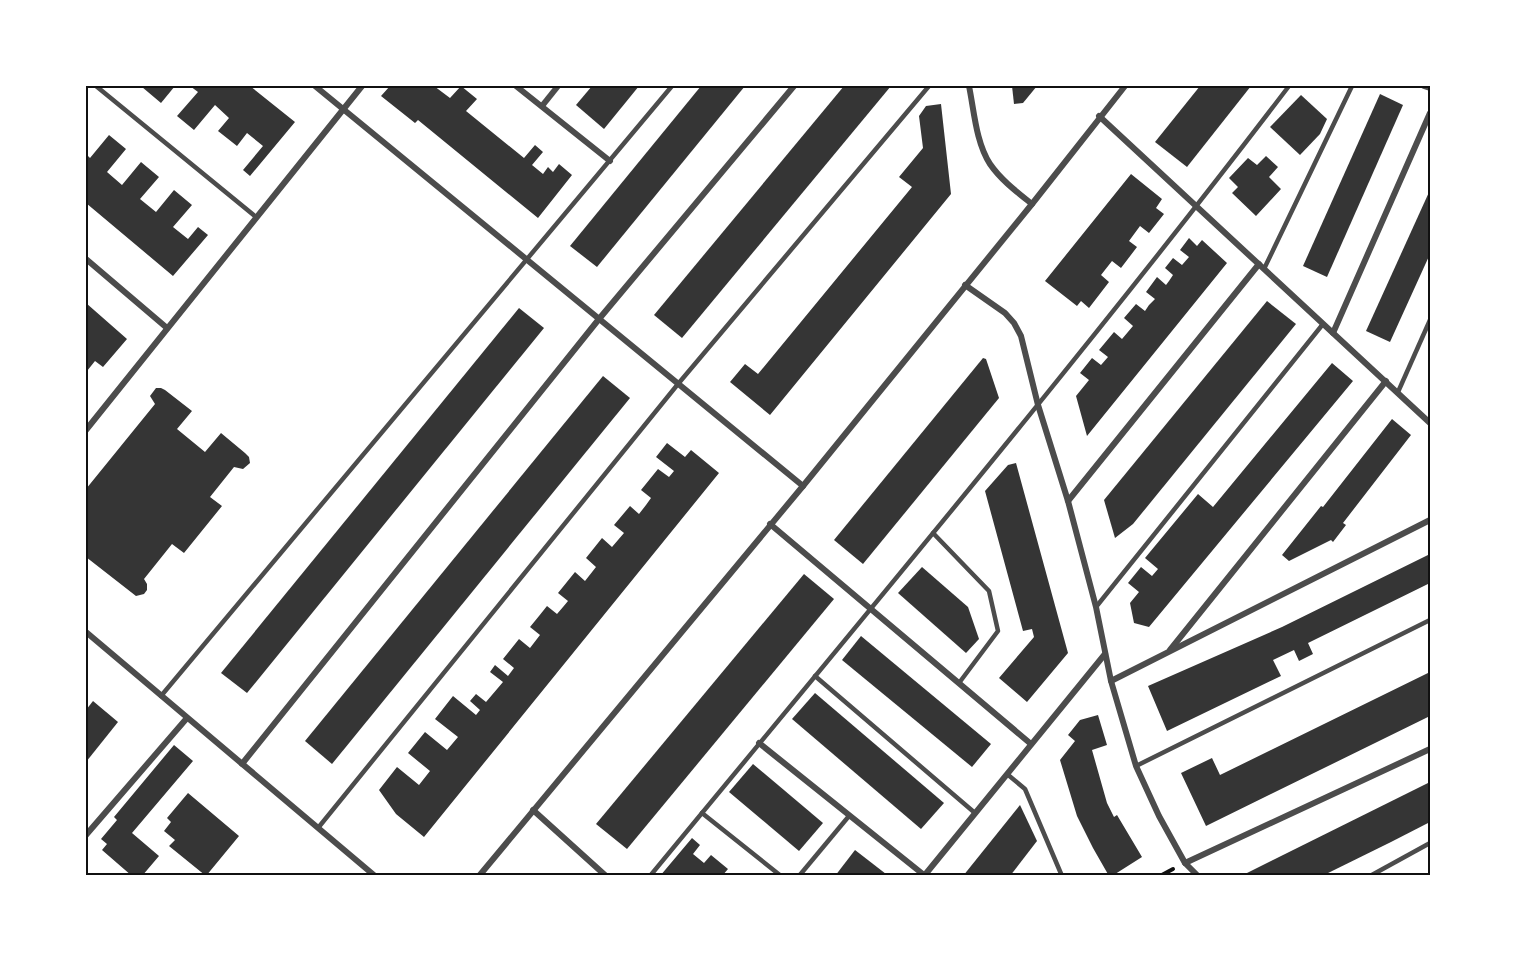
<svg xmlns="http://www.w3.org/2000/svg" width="1516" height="961" font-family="'Space Grotesk',sans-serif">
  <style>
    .building { fill: #353535 }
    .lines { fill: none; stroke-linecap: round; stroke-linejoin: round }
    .path { stroke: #111; stroke-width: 4 }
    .service { stroke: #4c4c4c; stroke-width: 4.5 }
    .minor { stroke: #4c4c4c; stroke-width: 6 }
    .neatline { fill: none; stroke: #111; stroke-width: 2 }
  </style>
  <rect width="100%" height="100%" fill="#fff"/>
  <g class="building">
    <path d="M144,86h31l-14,17 -19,-16z"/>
    <path d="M190,86h60l45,36 -45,54 -7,-6 20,-24 -16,-13 -10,13 -19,-15 11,-13 -14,-13 -21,25 -17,-14 21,-24z"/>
    <path d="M390,86h44l16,12 11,-12 16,13 -11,12 58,47 11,-13 8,7 -11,13 11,9 5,-7 5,5 6,-8 13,11 -34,43 -120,-98 -3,3 -34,-27z"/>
    <path d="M592,86h47l-35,43 -28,-24z"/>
    <path d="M701,86h44l-148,181 -27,-21z"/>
    <path d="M844,86h47l-209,252 -28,-23z"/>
    <path d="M1012,86h25l-14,17 -9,1z"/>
    <path d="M1200,86h51l-64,81 -32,-25z"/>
    <path d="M1380,94l23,11 -76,172 -24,-11z"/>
    <path d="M1301,95l26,24 -7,15 -20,21 -30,-28z"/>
    <path d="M941,104l10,90 -181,221 -40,-33 15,-18 13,10 154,-187 -13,-10 24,-29 -4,-32 7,-10z"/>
    <path d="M109,135l17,14 -19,23 15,13 19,-23 18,15 -19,22 16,13 18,-22 18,15 -19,22 15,12 10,-12 10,8 -35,41 -87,-73v-49l4,4z"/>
    <path d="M1266,156l12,11 -9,10 12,12 -25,27 -24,-23 6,-6 -9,-9 19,-20 9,7z"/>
    <path d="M1131,174l31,25 -6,9 8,6 -15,19 -9,-7 -11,15 8,6 -16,21 -9,-7 -11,14 8,7 -20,26 -8,-7 -4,5 -32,-25z"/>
    <path d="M1430,190v64l-40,88 -24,-11z"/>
    <path d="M1189,238l8,8 5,-6 25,23 -140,173 -11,-40 13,-16 -9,-7 12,-15 9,7 7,-8 -9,-7 15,-18 8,7 11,-13 -9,-8 12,-14 9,7 4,-6 6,-6 -9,-7 11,-15 9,8 3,-4 4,-6 -8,-7 8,-10 9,7 7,-8 -9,-7z"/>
    <path d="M1267,301l29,23 -163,200 -18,14 -11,-38z"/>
    <path d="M86,303l41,36 -24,28 -8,-6 -8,10 -1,-2z"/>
    <path d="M519,308l25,20 -297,365 -26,-20z"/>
    <path d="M983,358l3,1 13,39 -136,166 -29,-24z"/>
    <path d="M1332,363l21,18 -204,246 -15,-4 -4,-20 9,-11 -11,-9 13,-16 11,9 6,-7 -13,-11 53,-64 15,13z"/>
    <path d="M603,376l27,22 -298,366 -27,-23z"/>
    <path d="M156,388h5l4,2 27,21 -15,18 28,23 16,-19 24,20 4,4 1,6 -7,6 -9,-2 -24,30 12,9 -38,47 -12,-9 -28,35 3,5v6l-3,4 -8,2 -50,-39v-68l69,-85 -5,-8z"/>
    <path d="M1392,419l19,16 -68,88 3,2 -13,17 -2,-2 -42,21 -7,-6 39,-49 2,1z"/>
    <path d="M667,443l18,14 6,-7 28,23 -295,364 -28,-23 -17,-24 18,-23 22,18 11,-14 -22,-18 17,-21 22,18 11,-13 -23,-18 18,-23 23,19 4,-5 -10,-9 6,-7 10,8 17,-20 -13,-10 5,-7 13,11 6,-8 -11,-9 16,-20 11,9 10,-13 -10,-8 9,-11 8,-10 10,8 6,-7 5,-6 -10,-8 17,-21 10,9 11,-14 -10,-9 16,-20 10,9 12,-14 -10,-8 16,-19 9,8 7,-9 5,-7 -10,-8 17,-21 11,8 5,-6 -18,-14z"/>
    <path d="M1016,463l52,190 -41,49 -28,-24 35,-41 -2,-8 -9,2 -38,-140 23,-26z"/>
    <path d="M1430,554v29l-122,60 5,11 -14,7 -5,-11 -21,10 8,16 -114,55 -19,-45 134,-59z"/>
    <path d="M922,567l46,40 11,32 -13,14 -68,-60z"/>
    <path d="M804,574l30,25 -207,250 -31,-25z"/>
    <path d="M861,636l130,108 -19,23 -130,-107z"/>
    <path d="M1430,672v44l-224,110 -25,-53 31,-15 8,17z"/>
    <path d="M815,693l129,110 -23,26 -129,-110z"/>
    <path d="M93,701l25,21 -32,40v-52z"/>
    <path d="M1098,715l9,30 -15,5 15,53 7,14 3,-2 25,42 -30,19h-3l-16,-28 -16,-32 -17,-56 15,-19 -7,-6 12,-15z"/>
    <path d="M174,745l19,16 -61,72 27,23 -17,20h-10l-30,-26 5,-6 -6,-5 16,-19 -3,-3z"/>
    <path d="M753,764l70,59 -24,28 -70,-59z"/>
    <path d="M1430,782v40l-39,20 -69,34h-76l-1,-2z"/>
    <path d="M188,793l51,43 -33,40 -37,-30 6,-6 -11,-9 7,-9 -4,-4z"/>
    <path d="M1020,805l17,36 -27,35h-47z"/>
    <path d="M692,838l8,7 -7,9 11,9 7,-8 17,14 -6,7h-62z"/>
    <path d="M855,850l31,24 -2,2h-49z"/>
  </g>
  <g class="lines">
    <path class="path" d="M1160,876l13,-7"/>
    <g class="service">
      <path d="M96,86l160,131"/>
      <path d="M1264,269l88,-183"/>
      <path d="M1398,392l32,-72"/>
      <path d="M933,533l56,58 9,40 -39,52"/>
      <path d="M1096,607l227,-283"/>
      <path d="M815,676l160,137"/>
      <path d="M161,696l511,-610"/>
      <path d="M1136,766l294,-146"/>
      <path d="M1007,774l18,15 37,87"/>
      <path d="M702,813l79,63"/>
      <path d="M318,828l360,-444 251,-298"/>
      <path d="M650,876c216,-262 434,-521 639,-790"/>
      <path d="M799,876l50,-60"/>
      <path d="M1370,876l60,-33"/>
    </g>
    <g class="minor">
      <path d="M315,86l488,400"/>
      <path d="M516,86l94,75"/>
      <path d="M969,86c5,24 7,57 21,78 11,16 27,28 42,40"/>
      <path d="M1424,86l6,2"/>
      <path d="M542,106l16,-20"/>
      <path d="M1099,116l331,307"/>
      <path d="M86,259l81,69"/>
      <path d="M965,285l40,28 9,10 7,13 17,69 30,96 28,106 15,74 25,85 23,50 26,47 13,13"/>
      <path d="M1333,333l97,-220"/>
      <path d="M86,430l276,-344"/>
      <path d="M1068,501l191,-237"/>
      <path d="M770,524l261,220"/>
      <path d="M86,632l289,244"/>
      <path d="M1170,650l216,-269"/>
      <path d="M1111,681l319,-161"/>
      <path d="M759,743l165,132"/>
      <path d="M242,764l357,-445 195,-233"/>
      <path d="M533,810l73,66"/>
      <path d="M86,835l101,-117"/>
      <path d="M1185,863l245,-114"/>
      <path d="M479,876l324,-390 229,-282 93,-118"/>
      <path d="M924,876l181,-222"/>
    </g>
  </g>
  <rect width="1516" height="961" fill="none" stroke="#ffffff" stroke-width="174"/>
  <rect x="87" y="87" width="1342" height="787" class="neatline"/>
</svg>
